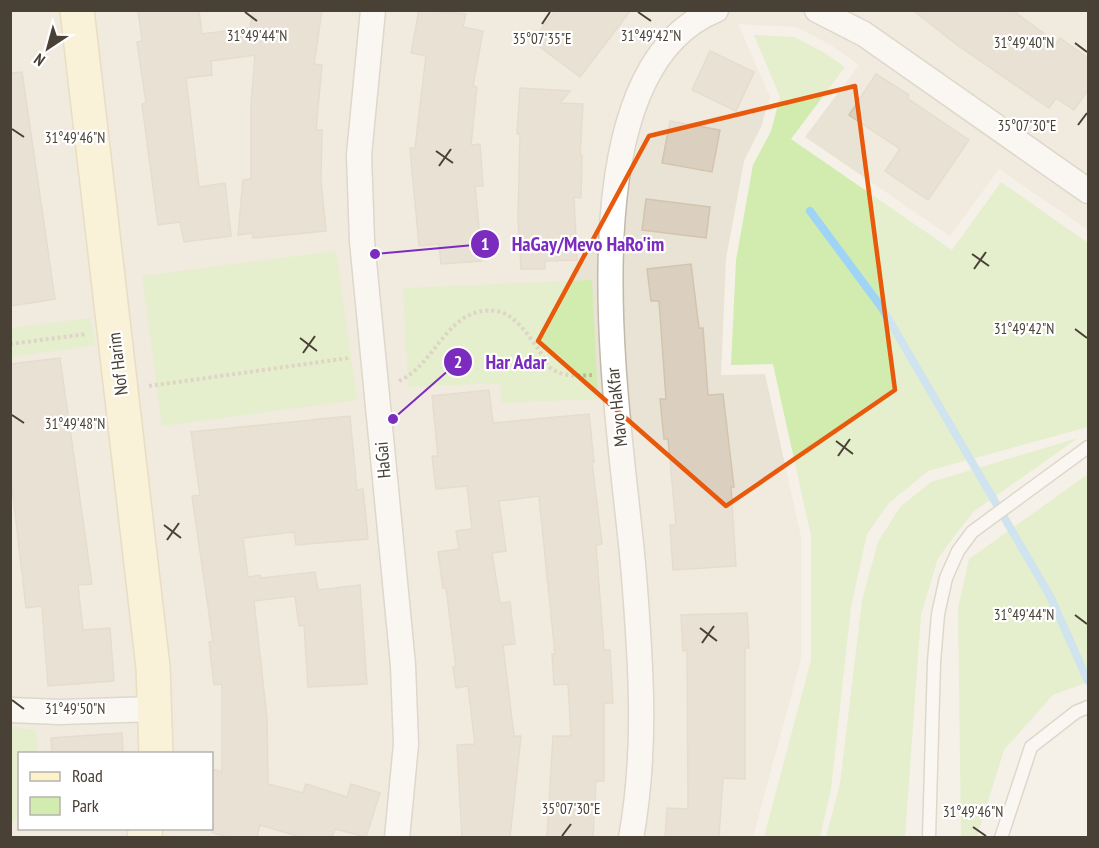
<svg xmlns="http://www.w3.org/2000/svg" width="1099" height="848" font-family="'PT Sans Narrow',sans-serif">
  <style>
    .residential { fill: #e9e3d5; fill-rule: evenodd }
    .green { fill: #d1ecae }
    .lines { fill: none; stroke-linecap: round; stroke-linejoin: round }
    .stream { stroke: #a0d4f6; stroke-width: 8 }
    .building { fill: #dbcfbf; stroke: #d3c4af; stroke-width: 1.5 }
    .lane-casing { stroke: #c1b9a9; stroke-width: 15 }
    .street-casing { stroke: #c1b9a9; stroke-width: 27 }
    .secondary-casing { stroke: #d9c594; stroke-width: 36 }
    .path { stroke: #c4b49a; stroke-width: 4; stroke-dasharray: 3 3; stroke-linecap: butt }
    .lane { stroke: #fff; stroke-width: 12 }
    .street { stroke: #fff; stroke-width: 24 }
    .secondary { stroke: #fff1c8; stroke-width: 33 }
    .marked { fill: none; stroke: #e8590c; stroke-width: 4.5; stroke-linejoin: round }
    .ticks { fill: none; stroke: #494136; stroke-width: 2 }
    .labels { text-anchor: middle; stroke-width: 4.5; stroke-linejoin: round; paint-order: stroke }
    .street-label { font-size: 18px; fill: #494136; stroke: #fff }
    .ticks-label { font-size: 15px; text-anchor: middle; fill: #494136; stroke: #fff; stroke-width: 4.5; stroke-linejoin: round; paint-order: stroke }
    .leader { fill: none; stroke: #7b2cbf; stroke-width: 2 }
    .callout-dot { fill: #7b2cbf; stroke: #fff; stroke-width: 2 }
    .mark-label { font-size: 18px; text-anchor: middle; font-weight: bold; fill: #fff }
    .callout-label { font-size: 20px; text-anchor: middle; font-weight: bold; fill: #7b2cbf; stroke: #fff; stroke-width: 4.5; stroke-linejoin: round; paint-order: stroke }
  </style>
  <rect width="100%" height="100%" fill="#f5f1e8"/>
  <path class="residential" d="M10,11h1078v219l-89,-61 -49,67 -145,-99 54,-72 -28,-20 -35,-18 -58,-3 32,73 -9,30 -17,34 -18,98 -5,116 44,-1 36,163v122l-48,178h-742zM20,754h192v74h-192z"/>
  <g class="green">
    <path d="M754,35l40,2 31,16 20,14 -54,72 161,111 49,-68 87,61v184l-160,44 -39,32 -22,31 -16,73 -20,182 -11,48h-56l47,-177v-124l-38,-172 -42,1 5,-105 17,-95 18,-34 9,-34z"/>
    <path d="M336,251l21,149 -195,26 -20,-150z"/>
    <path d="M592,280l6,119 -97,4 -1,-20 -92,4 -5,-99z"/>
    <path d="M91,318l4,27 -84,12v-29z"/>
    <path d="M1078,438l-105,74 -35,46 -17,57 -16,222h-79l14,-53 22,-184 16,-58 22,-35 31,-25z"/>
    <path d="M1088,474v208l-35,13 -49,55 -27,87h-16l-3,-229 11,-49z"/>
    <path d="M11,727l25,3 2,23 -18,1 -1,60 -8,11z"/>
  </g>
  <g class="lines">
    <path class="stream" d="M810,211l72,97 168,288 38,85"/>
  </g>
  <g class="building">
    <path d="M138,10h61l3,24 48,-6 3,-18h69l-8,54 8,1 -6,65h6l-1,50 5,51 -73,7 -1,-5 -14,2 5,-55 8,-1v-75l4,-49 -44,6 1,14 -26,3 13,109 26,-4 6,53 -47,6 -4,-20 -22,3 -16,-121 4,-1 -9,-61 5,-1z"/>
    <path d="M419,10l47,4 -3,13 20,4 -10,55 4,1 -6,58 9,-1 3,42h-8l7,75 -41,3 -2,-20 -20,2 -9,-98h5l11,-92 -15,-3z"/>
    <path d="M556,10h75l-51,67 -48,-36z"/>
    <path d="M913,10h99l45,33 3,-5 29,21v30l-15,21 -18,-12 -7,10 -92,-63z"/>
    <path d="M710,51l44,21 -18,39 -44,-21z"/>
    <path d="M22,72l33,227 -45,7v-233z"/>
    <path d="M876,74l33,21 -2,3 62,42 -41,60 -43,-29 15,-22 -51,-34z"/>
    <path d="M520,88l50,3 -10,12 23,1 -3,51h2l-1,43 -7,-1 3,63 -32,1v8h-24l-3,-51 2,-84h-3z"/>
    <path d="M670,121l50,9 -8,42 -50,-9z"/>
    <path d="M646,199l64,8 -4,31 -64,-8z"/>
    <path d="M691,264l8,64h4l5,67 15,-1 11,93h-3l5,79 -63,4 -3,-45h6l-8,-86h-4l-4,-40h6l-7,-98h-8l-4,-32z"/>
    <path d="M60,358l32,226 -14,1 5,45 27,-2 4,53 -66,5 -6,-80 -16,2 -16,-139v-105z"/>
    <path d="M489,390l4,33 96,-9 5,48h-2l10,82 -6,1 8,105h6l3,53h-9v78h-8l-3,56h-46l6,-101h18l-3,-52 -14,1 -2,-31h3l-16,-158 -40,5 7,50 -14,2 8,50 10,-1 5,42 -12,1 11,91h7l-11,101h-48l-5,-92 18,-1 -7,-58 -12,2 -3,-21h3l-10,-79h-3l-5,-36 21,-3 -3,-18 16,-2 -5,-43 -31,3 -4,-33h6l-6,-60z"/>
    <path d="M350,416l7,74 6,-1 5,50 -72,6 -2,-13 -51,6 5,39 12,-2 1,3 54,-6 3,18 42,-5 7,99 -59,3 -4,-62 -5,1 -4,-30 -41,5 13,117 1,66 35,9 3,-9 41,13 4,-13 29,9 -14,44 -31,-8 -3,8h-32l-40,-12 -3,12h-28l-17,-4v-64l10,3v-88l-8,1 -5,-43 4,-1 -21,-145 8,-1 -9,-63z"/>
    <path d="M747,613l2,35h-4v131l-22,-1 -4,59h-54l2,-29 21,1 -1,-159 -4,1 -2,-36z"/>
    <path d="M122,733l1,20h-71l-1,-15z"/>
  </g>
  <g class="lines">
    <defs>
      <g id="lane">
        <path d="M929,838l5,-176 4,-48 8,-36 12,-27 14,-19 116,-85"/>
        <path d="M1001,838l30,-91 45,-35 12,-5"/>
      </g>
      <g id="street">
        <path d="M373,10l-14,145 3,86 41,424 3,79 -9,94"/>
        <path d="M817,10l47,24 224,157"/>
        <path d="M10,710l50,2 95,-3"/>
        <path d="M631,838c16,-88 10,-174 3,-262 -10,-134 -80,-500 82,-566"/>
      </g>
      <g id="secondary">
        <path d="M77,10l76,657 3,87"/>
        <path d="M144,838l2,-10"/>
      </g>
    </defs>
    <use href="#lane" class="lane-casing"/>
    <use href="#street" class="street-casing"/>
    <use href="#secondary" class="secondary-casing"/>
    <g class="path">
      <path d="M10,344l77,-10"/>
      <path d="M399,381c38,-17 48,-76 97,-70 18,2 33,25 43,39 4,6 7,16 13,19 12,8 26,7 40,6"/>
      <path d="M149,386l200,-28"/>
    </g>
    <use href="#lane" class="lane"/>
    <use href="#street" class="street"/>
    <use href="#secondary" class="secondary"/>
  </g>
  <path d="M0 0H1099V848H0ZM855,86l40,304 -169,116 -188,-165 111,-205z" fill="#f5f1e8" fill-opacity=".55" fill-rule="evenodd"/>
  <path class="marked" d="M855,86l40,304 -169,116 -188,-165 111,-205z"/>
  <path class="ticks" d="M245,12l12,9M638,12l13,9M542,24l8,-12M1075,43l12,9M1078,125l9,-12M12,129l12,8M436,151l17,12M439,166l12,-17M972,254l17,12M974,269l12,-17M1075,329l12,9M300,338l17,13M303,353l12,-17M12,415l12,8M836,441l17,13M838,456l12,-17M164,525l17,13M167,540l12,-17M1075,615l12,9M700,628l17,13M702,643l12,-17M12,700l12,9M973,827l13,9M562,836l9,-12"/>
  <g class="labels">
    <g class="street-label">
      <text transform="translate(118 364) rotate(-97)" y="6">Nof Harim</text>
      <text transform="translate(617 407) rotate(-96)" y="6">Mavo HaKfar</text>
      <text transform="translate(383 460) rotate(-95)" y="6">HaGai</text>
    </g>
  </g>
  <g class="ticks-label">
    <text x="257" y="41">31°49'44"N</text>
    <text x="651" y="41">31°49'42"N</text>
    <text x="542" y="44">35°07'35"E</text>
    <text x="1024" y="48">31°49'40"N</text>
    <text x="1027" y="131">35°07'30"E</text>
    <text x="75" y="143">31°49'46"N</text>
    <text x="1024" y="334">31°49'42"N</text>
    <text x="75" y="429">31°49'48"N</text>
    <text x="1024" y="620">31°49'44"N</text>
    <text x="75" y="714">31°49'50"N</text>
    <text x="571" y="814">35°07'30"E</text>
    <text x="973" y="817">31°49'46"N</text>
  </g>
  <path class="leader" d="M375 254L485 244M393 419L458 362"/>
  <g class="callout-dot">
    <circle cx="375" cy="254" r="6"/>
    <circle cx="393" cy="419" r="6"/>
    <circle cx="485" cy="244" r="15"/>
    <circle cx="458" cy="362" r="15"/>
  </g>
  <g class="mark-label">
    <text x="485" y="250">1</text>
    <text x="458" y="368">2</text>
  </g>
  <g class="callout-label">
    <text x="588" y="251">HaGay/Mevo HaRo'im</text>
    <text x="516" y="369">Har Adar</text>
  </g>
  <rect width="1099" height="848" fill="none" stroke="#494136" stroke-width="24"/>
  <rect x="18" y="752" width="195" height="78" fill="#ffffff" stroke="#b6b3af" stroke-width="1.5"/>
  <rect x="30" y="772" width="30" height="9" fill="#fff1c8" stroke="#b6b3af" stroke-width="1.5"/>
  <text x="72" y="782" font-size="18" fill="#494136">Road</text>
  <rect x="30" y="797" width="30" height="18" fill="#d1ecae" stroke="#b6b3af" stroke-width="1.5"/>
  <text x="72" y="812" font-size="18" fill="#494136">Park</text>
  <g transform="translate(48 48) rotate(216)" stroke="#ffffff" stroke-width="4.5" paint-order="stroke">
  <path d="M0-4.5L10 22L0 15L-10 22Z" fill="#494136"/>
  <text y="-9" font-size="16" font-weight="bold" text-anchor="middle" fill="#494136">N</text>
  </g>
</svg>
